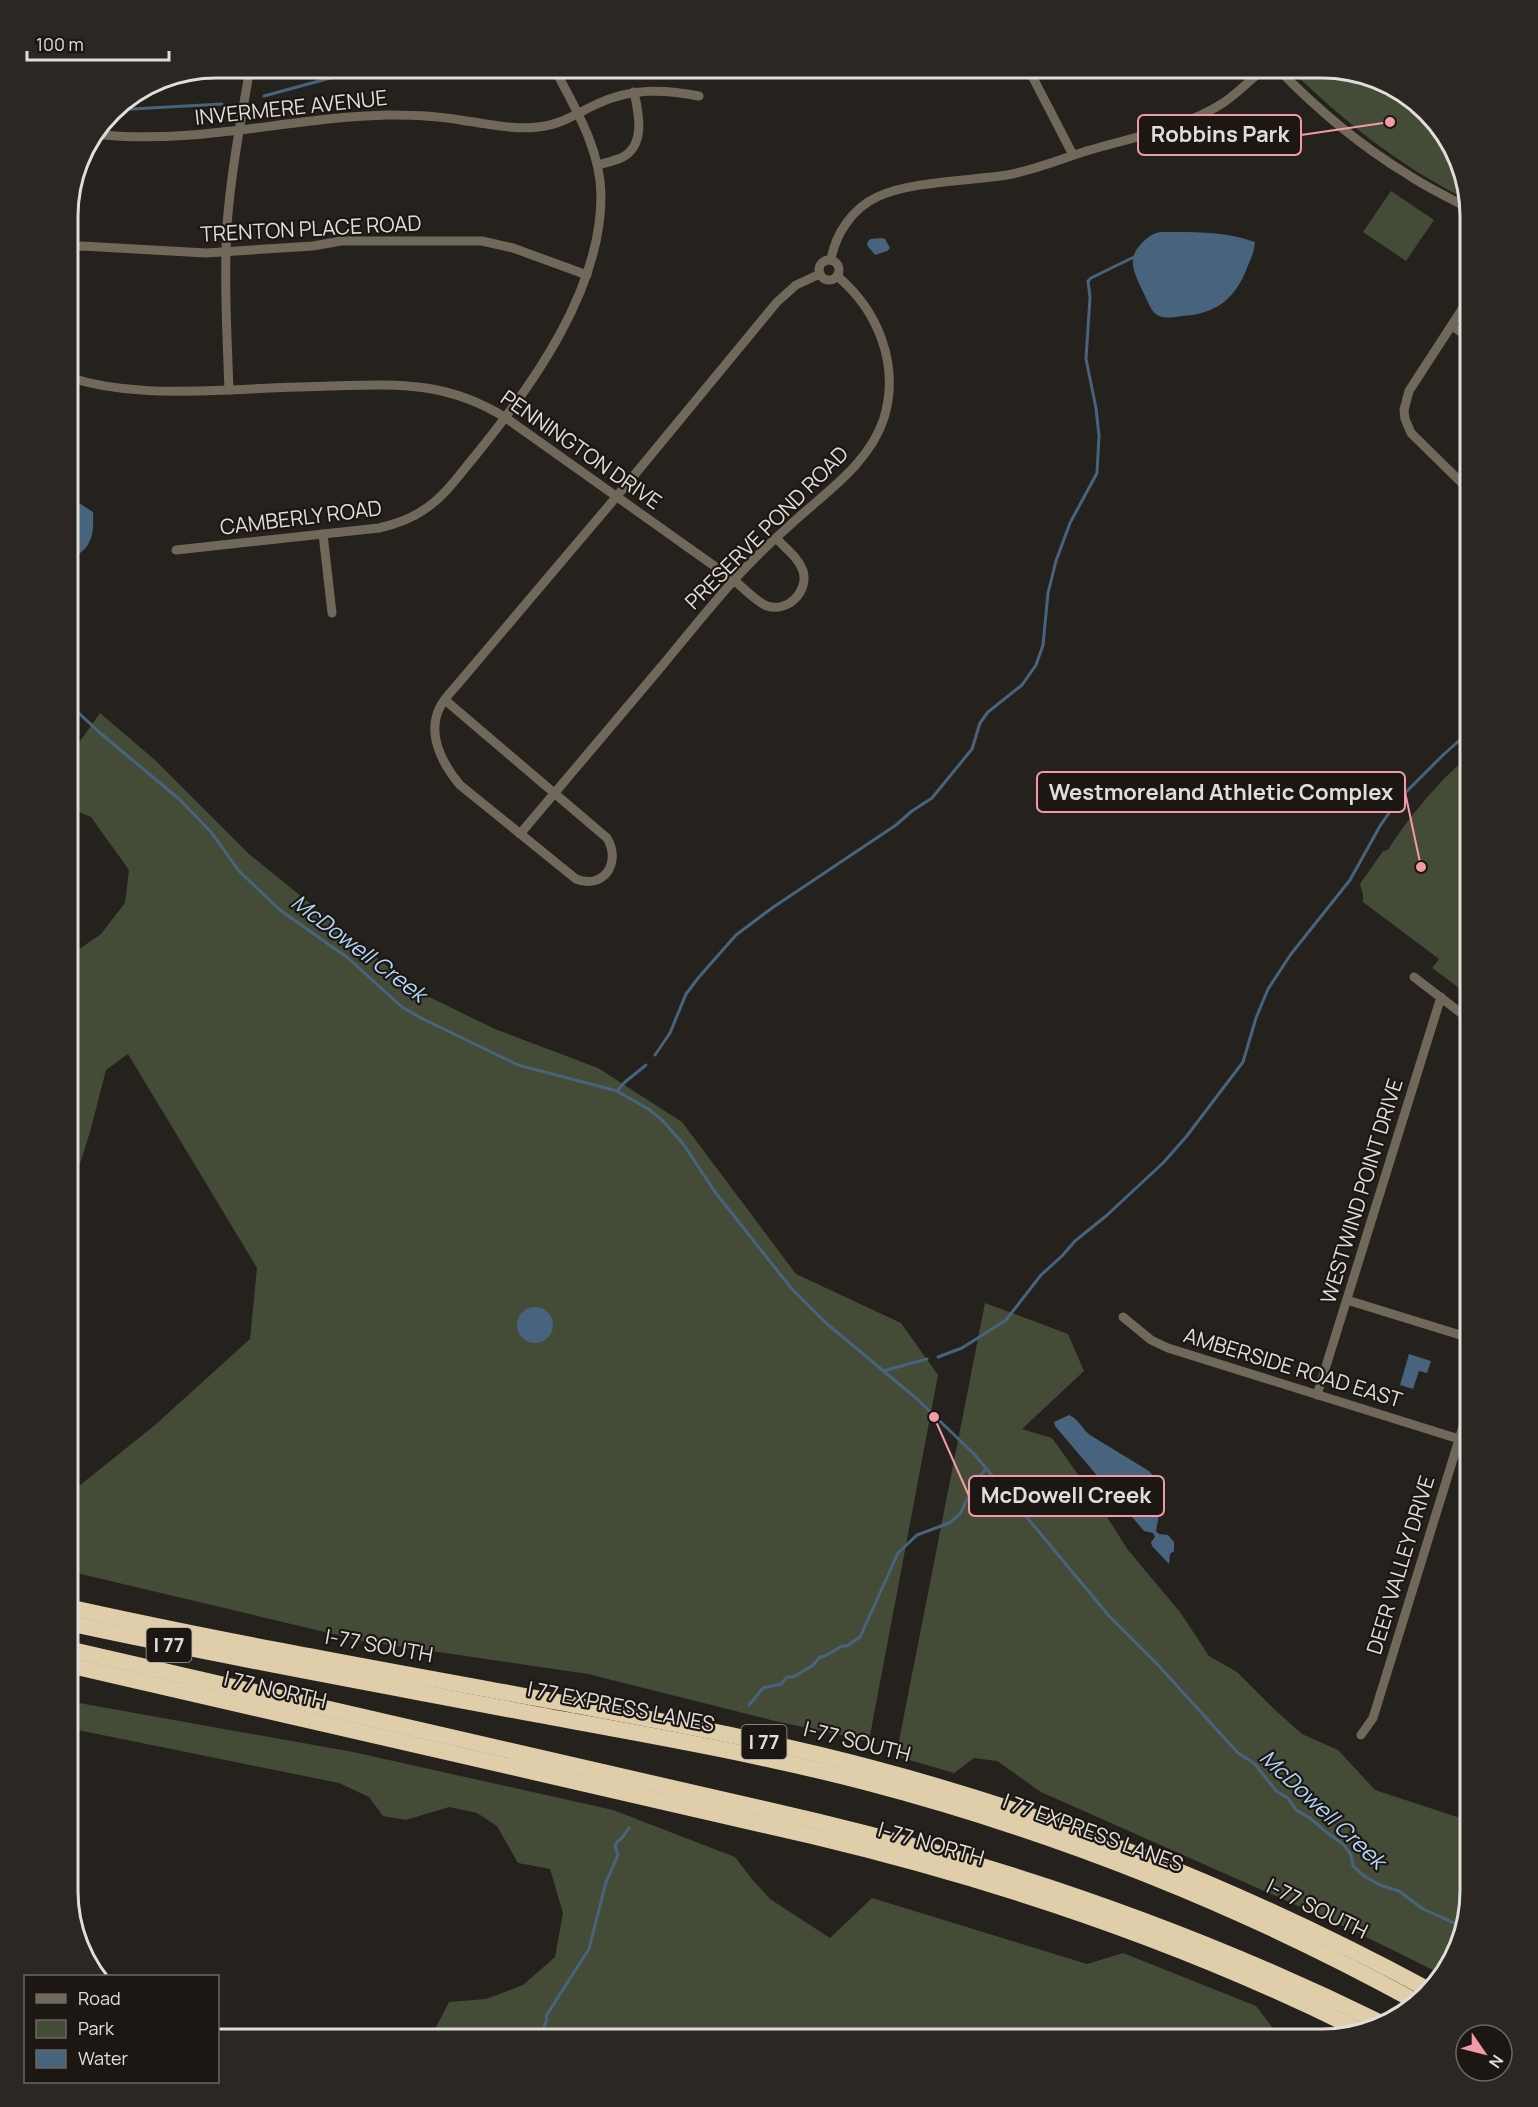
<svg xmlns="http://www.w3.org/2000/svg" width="1538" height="2107" font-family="Manrope,sans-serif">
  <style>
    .green { fill: #444c38 }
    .water { fill: #48637d }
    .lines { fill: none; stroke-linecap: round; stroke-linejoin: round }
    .stream { stroke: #48637d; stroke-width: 3 }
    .minor { stroke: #70695b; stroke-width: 9 }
    .motorway { stroke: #dfcea9; stroke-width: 16 }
    .labels { text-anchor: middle; stroke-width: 4.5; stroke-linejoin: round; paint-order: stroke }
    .shield { fill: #1c1713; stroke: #a6a29e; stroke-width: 1.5 }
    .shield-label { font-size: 20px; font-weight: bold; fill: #e1deda }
    .street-label { font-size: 21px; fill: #e1deda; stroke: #1c1713 }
    .water-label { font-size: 22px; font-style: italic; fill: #afd6fb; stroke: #1c1713 }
    .rim { fill: none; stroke: #e1deda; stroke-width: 3 }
    .leader { fill: none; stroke: #f39aa9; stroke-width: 2 }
    .callout-dot { fill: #f39aa9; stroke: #1c1713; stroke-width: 2 }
    .callout { fill: #1c1713; stroke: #f39aa9; stroke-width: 2 }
    .callout-label { font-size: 22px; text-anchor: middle; font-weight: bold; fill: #e1deda }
  </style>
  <rect width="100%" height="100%" fill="#25211c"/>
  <g class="green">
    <path d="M1289,68h42l65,20 54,54 16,57c-67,-33 -124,-79 -177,-131z"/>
    <path d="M1391,191l43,29 -28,41 -43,-29z"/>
    <path d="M100,713l55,47 94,94 170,138 76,37 103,39 84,54 114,152 105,49 37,52 -69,366 -94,-20 -187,-47 -225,-33 -295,-70v-82l11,-3 76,-61 95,-86 7,-71 -129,-214 -22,16 -16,62 -21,67h-1v-238l7,-9 26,-18 24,-31 4,-33 -38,-53 -23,-10v-49z"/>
    <path d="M1470,756v240l-38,-28 7,-9 -76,-57v-8l-3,-10 23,-33 5,-1c17,-28 56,-76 82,-94z"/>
    <path d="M985,1303l83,31 16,37 -62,58 30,9 45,63 31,49 52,62 29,44 28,16 37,37 28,25 36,16 37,40 82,27 13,-6v80l-20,74 -9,9 -89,-44 -311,-138 -44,-31 -23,-3 -20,15 -58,-17z"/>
    <path d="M68,1701l285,51 260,58 122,47 16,21 19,21 60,39 42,-40 215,66 36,-11 133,53 25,33h-851l19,-37 37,-3 37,-14 32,-28 8,-44 -13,-44 -32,-6 -21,-37 -20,-13 -28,-6 -43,13 -23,-4 -14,-19 -30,-14 -271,-55z"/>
  </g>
  <g class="water">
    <path d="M1160,232c32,0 65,-1 95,10 -1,11 -4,16 -8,26 -12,31 -31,46 -65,48 -7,1 -16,3 -23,0 -8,-3 -11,-15 -15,-22 -8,-18 -19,-34 -3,-50 7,-7 10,-10 19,-12z"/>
    <path d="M882,238l3,1 5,9 -3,3 -12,4 -8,-10 1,-4 3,-2z"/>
    <path d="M68,496l25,16c1,24 -1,37 -25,48z"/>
    <circle cx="535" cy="1325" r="18"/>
    <path d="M1409,1354l22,7 -4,12 -8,-2 -6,18 -13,-4z"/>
    <path d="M1069,1415c11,5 12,13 21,20l59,36c18,19 11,37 7,60l3,3 9,1 6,7v9l-4,3 -1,10 -17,-18 -1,-4 4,-5 -2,-4 -9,-2 -89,-105 -1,-4z"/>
  </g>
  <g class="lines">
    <g class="stream">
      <path d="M264,96l92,-25 60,-3 48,4 29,-4"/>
      <path d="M114,110l108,-6"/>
      <path d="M68,703l31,29 80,67 32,33 28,39 41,39 68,48 54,49 21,12 95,46 99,26 33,19 13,11 21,24 31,47 76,96 35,35 91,76 58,56 134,161 50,50 79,87 17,11 21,27 12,7 8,12 14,8 15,13 19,14 7,10 2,11 11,10 16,9 19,6 24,18 38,17"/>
      <path d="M655,1055l15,-22 16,-39 13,-17 37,-42 36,-27 124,-83 16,-14 20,-13 40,-49 8,-26 8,-11 34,-27 14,-20 7,-20 5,-52 8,-32 14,-38 27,-50 2,-37 -3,-28 -10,-49 4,-62 -2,-16 3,-3 45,-22"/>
      <path d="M617,1091l8,-9 21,-17"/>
      <path d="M938,1357l24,-9 44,-28 35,-45 21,-19 13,-15 31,-25 57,-53 23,-26 57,-75 13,-44 12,-29 23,-35 59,-74 30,-54 18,-26 45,-45 27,-24"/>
      <path d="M883,1371l44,-12"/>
      <path d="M749,1705l14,-17 18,-4 6,-7h6l19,-11 8,-9 5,-1 17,-10h5l13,-9 38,-84 19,-18 32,-12 11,-9 17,-35 9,-10"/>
      <path d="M540,2039l7,-20 -1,-3 43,-67 17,-67 12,-27 -3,-9 2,-4 5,-4 7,-10"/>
    </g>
    <g class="minor">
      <path d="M1028,68l45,87"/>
      <path d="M1277,68c39,40 82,77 130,106 19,13 41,23 61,34"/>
      <path d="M95,134c99,12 196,-17 294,-19 26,0 52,1 77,6 25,3 47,9 72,6 23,-2 39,-14 59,-23 33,-16 67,-15 102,-8"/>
      <path d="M598,165c7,-2 16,-4 23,-7 25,-12 18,-44 13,-66"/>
      <path d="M68,247l14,-1 124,7 107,-7 28,-5h141l31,7 74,27"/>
      <path d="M831,260c4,-26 22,-52 46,-63 34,-16 92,-16 130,-22 28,-5 56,-17 83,-25 44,-13 94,-22 133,-47 15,-10 28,-24 42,-35"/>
      <circle cx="829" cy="270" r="10"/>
      <path d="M1452,326l18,12"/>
      <path d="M68,377c52,17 108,15 162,13 34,-2 67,-3 101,-4 66,-2 116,-5 175,32l228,162c8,7 24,23 33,26 21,7 42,-15 36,-35 -5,-14 -18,-23 -27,-33"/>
      <path d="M229,390c-2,-55 -5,-110 -2,-165 4,-53 14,-105 23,-157"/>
      <path d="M1470,491l-59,-58 -6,-14 -1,-9 5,-19 61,-94"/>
      <path d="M323,534l9,79"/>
      <path d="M176,550l203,-22c17,-4 32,-9 46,-19 20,-13 34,-34 50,-53 57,-70 127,-167 126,-262 -1,-46 -26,-86 -47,-126"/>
      <path d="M1468,569l2,-3"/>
      <path d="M445,700l162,138c15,25 -4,52 -31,41l-116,-94c-17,-20 -34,-51 -20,-78 4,-8 11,-15 17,-22l160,-189 160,-194 19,-17 24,-11"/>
      <path d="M520,834c47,-56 94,-111 141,-167 24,-29 48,-59 73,-87 17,-19 36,-37 55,-54 34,-32 80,-61 95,-108 16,-53 -6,-108 -47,-142"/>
      <path d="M1414,977l56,43"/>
      <path d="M1347,1300l123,38"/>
      <path d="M1123,1317l28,23 17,8 291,91"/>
      <path d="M1317,1395l124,-398"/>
      <path d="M1361,1735l12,-17 97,-314"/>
    </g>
    <g class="motorway">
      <path d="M68,1607c162,36 326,65 490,95 105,20 210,38 314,66 193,51 379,126 555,221"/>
      <path d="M68,1623c156,34 314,62 471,92 109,20 218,39 326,67 191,50 377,124 550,219"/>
      <path d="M68,1649l748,172c196,47 385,113 565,202"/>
      <path d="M68,1665l744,171c189,45 373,107 547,194"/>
    </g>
  </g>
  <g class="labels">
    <g class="shield">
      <rect x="146.5" y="1628" width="45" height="34" rx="4.5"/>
      <rect x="741.5" y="1725" width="45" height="34" rx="4.5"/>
    </g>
    <g class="shield-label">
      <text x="169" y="1652">I 77</text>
      <text x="764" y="1749">I 77</text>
    </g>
    <g class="street-label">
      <text transform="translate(291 108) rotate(-6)" y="7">INVERMERE AVENUE</text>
      <text transform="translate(311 229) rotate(-3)" y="7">TRENTON PLACE ROAD</text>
      <text transform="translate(581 450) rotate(35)" y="7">PENNINGTON DRIVE</text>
      <text transform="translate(301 518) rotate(-7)" y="7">CAMBERLY ROAD</text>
      <text transform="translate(767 528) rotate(-45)" y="7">PRESERVE POND ROAD</text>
      <text transform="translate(1362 1191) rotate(-73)" y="7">WESTWIND POINT DRIVE</text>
      <text transform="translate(1293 1368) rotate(17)" y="7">AMBERSIDE ROAD EAST</text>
      <text transform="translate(1401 1565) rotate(-73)" y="7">DEER VALLEY DRIVE</text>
      <text transform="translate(379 1646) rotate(10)" y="7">I-77 SOUTH</text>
      <text transform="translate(275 1690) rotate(13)" y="7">I 77 NORTH</text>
      <text transform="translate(621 1707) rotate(11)" y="7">I 77 EXPRESS LANES</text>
      <text transform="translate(857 1742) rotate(14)" y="7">I-77 SOUTH</text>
      <text transform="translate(1093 1833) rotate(20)" y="7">I 77 EXPRESS LANES</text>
      <text transform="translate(931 1844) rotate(16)" y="7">I-77 NORTH</text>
      <text transform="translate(1317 1909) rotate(26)" y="7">I-77 SOUTH</text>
    </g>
    <g class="water-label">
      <text transform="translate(359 948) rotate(37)" y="8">McDowell Creek</text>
      <text transform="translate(1323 1809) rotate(43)" y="8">McDowell Creek</text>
    </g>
  </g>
  <path d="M0 0H1538V2107H0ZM216 78H1322A138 138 0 0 1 1460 216V1891A138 138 0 0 1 1322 2029H216A138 138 0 0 1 78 1891V216A138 138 0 0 1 216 78Z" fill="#2c2723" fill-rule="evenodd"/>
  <path class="rim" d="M216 78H1322A138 138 0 0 1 1460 216V1891A138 138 0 0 1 1322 2029H216A138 138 0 0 1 78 1891V216A138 138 0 0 1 216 78Z"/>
  <path class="leader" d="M1390 122L1301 135M1421 867L1405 792M934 1417L969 1496"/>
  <g class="callout-dot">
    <circle cx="1390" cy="122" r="6"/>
    <circle cx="1421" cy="867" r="6"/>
    <circle cx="934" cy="1417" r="6"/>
  </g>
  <g class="callout">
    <rect x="1138" y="115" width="163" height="40" rx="6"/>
    <rect x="1037" y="772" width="368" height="40" rx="6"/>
    <rect x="969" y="1476" width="195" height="40" rx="6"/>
  </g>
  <g class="callout-label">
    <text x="1220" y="142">Robbins Park</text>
    <text x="1221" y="800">Westmoreland Athletic Complex</text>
    <text x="1066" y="1503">McDowell Creek</text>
  </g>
  <rect x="24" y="1975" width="195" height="108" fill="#1c1713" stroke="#6b6763" stroke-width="1.5"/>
  <rect x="36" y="1994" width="30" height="9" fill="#70695b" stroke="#6b6763" stroke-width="1.5"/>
  <text x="78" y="2005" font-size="18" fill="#e1deda">Road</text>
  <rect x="36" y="2020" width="30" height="18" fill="#444c38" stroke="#6b6763" stroke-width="1.5"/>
  <text x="78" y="2035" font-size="18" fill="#e1deda">Park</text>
  <rect x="36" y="2050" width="30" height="18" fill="#48637d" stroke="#6b6763" stroke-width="1.5"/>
  <text x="78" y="2065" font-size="18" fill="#e1deda">Water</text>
  <g transform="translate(1484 2053) rotate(125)"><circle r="28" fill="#1c1713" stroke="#6b6763" stroke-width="1.5"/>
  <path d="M0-4.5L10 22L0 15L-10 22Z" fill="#f39aa9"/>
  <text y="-9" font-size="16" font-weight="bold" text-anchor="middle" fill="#e1deda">N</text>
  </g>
  <path d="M27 51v9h142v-9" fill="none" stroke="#e1deda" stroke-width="3"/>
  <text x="36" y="51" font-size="18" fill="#e1deda" stroke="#1c1713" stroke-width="4.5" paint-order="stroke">100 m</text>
</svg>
